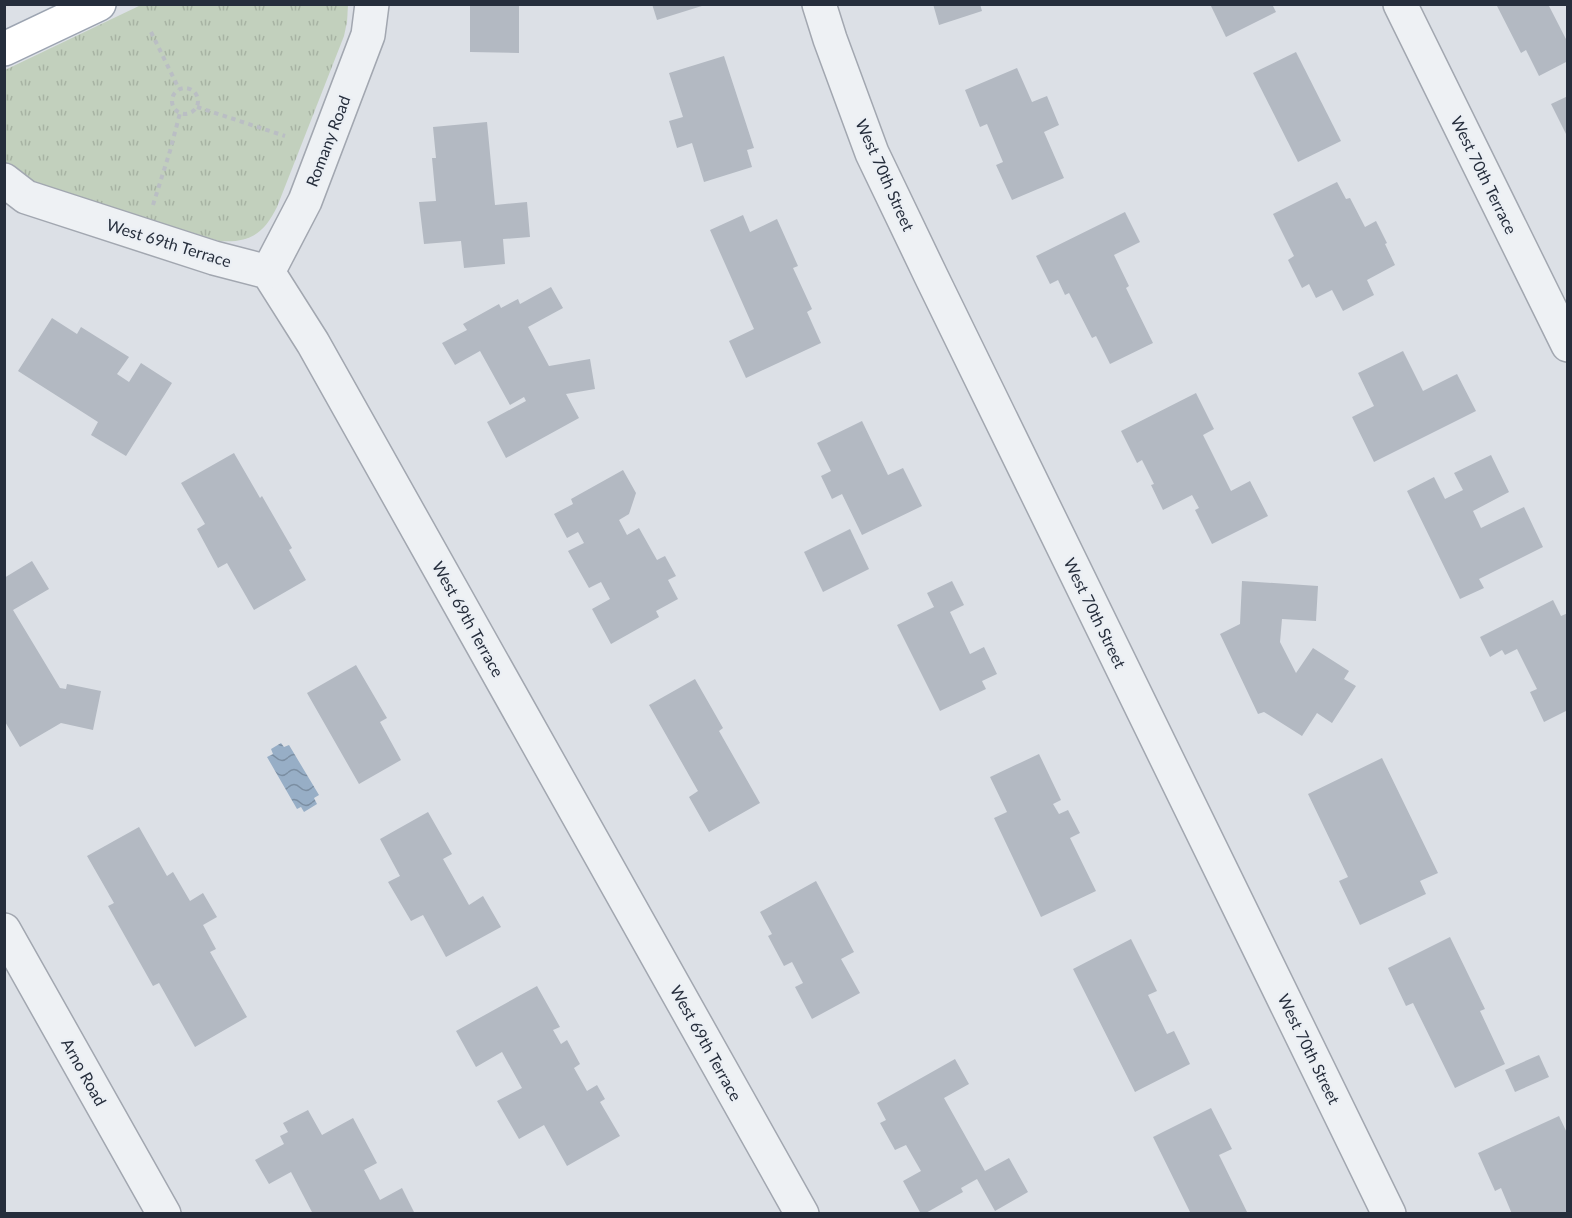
<svg xmlns="http://www.w3.org/2000/svg" width="1572" height="1218" font-family="Lato,sans-serif">
  <style>
    .grass { fill: url(#grass-tufts) }
    .water { fill: url(#water-waves) }
    .building { fill: #b3b9c2 }
    .lines { fill: none; stroke-linecap: round; stroke-linejoin: round }
    .minor-casing { stroke: #a2a7b0; stroke-width: 36 }
    .major-casing { stroke: #9ca4b1; stroke-width: 36 }
    .path { stroke: #babec4; stroke-width: 4; stroke-dasharray: 4.5 4.5; stroke-linecap: butt }
    .minor { stroke: #eef1f4; stroke-width: 33 }
    .major { stroke: #fff; stroke-width: 33 }
    .labels { text-anchor: middle; stroke-width: 4.5; stroke-linejoin: round; paint-order: stroke }
    .street-label { font-size: 16px; fill: #262e3c; stroke: #ebeff4 }
  </style>
  <defs>
    <pattern id="grass-tufts" width="24" height="20" patternUnits="userSpaceOnUse" patternTransform="scale(1.5)"><rect width="24" height="20" fill="#c2d0bd"/><path d="M3 7l-1-3M5 7V3M7 7l1-3M15 17l-1-3M17 17v-4M19 17l1-3" fill="none" stroke="#a7b3a3"/></pattern>
    <pattern id="water-waves" width="16" height="10" patternUnits="userSpaceOnUse" patternTransform="scale(1.5)"><rect width="16" height="10" fill="#97aec6"/><path d="M0 5q4-4 8 0t8 0" fill="none" stroke="#7b8ea2"/></pattern>
  </defs>
  <rect width="100%" height="100%" fill="#dce0e6"/>
  <path class="grass" d="M141,5h207l-1,17 -3,14 -67,171c-14,28 -28,36 -58,34l-188,-57 -26,-16v-98z"/>
  <path class="water" d="M281,743l3,4 5,-2 30,50 -5,3 3,6 -13,8 -3,-5 -4,2 -30,-52 6,-3 -2,-5z"/>
  <g class="building">
    <path d="M470,4h49v49l-49,-1z"/>
    <path d="M652,4h53v1l-48,15z"/>
    <path d="M933,4h47l2,7 -43,14z"/>
    <path d="M1210,4h62l4,8 -50,25z"/>
    <path d="M1496,4h52l20,39v18l-29,15 -13,-26 -5,3z"/>
    <path d="M1296,52l45,89 -43,21 -45,-89z"/>
    <path d="M724,56l30,92 -7,2 5,17 -48,15 -12,-39 -15,5 -8,-27 14,-4 -14,-44z"/>
    <path d="M1017,68l15,34 15,-6 12,29 -15,7 20,46 -52,22 -16,-35 7,-3 -16,-38 -7,3 -15,-37z"/>
    <path d="M1568,96v42l-17,-34z"/>
    <path d="M487,122l8,83 32,-3 3,35 -27,2 2,25 -41,4 -3,-27 -37,3 -5,-42 17,-1 -4,-43h4l-3,-31z"/>
    <path d="M1337,182l9,17 4,-1 15,29 11,-6 11,22 -2,1 10,21 -28,15 7,15 -31,16 -11,-21 -16,8 -7,-14 -7,4 -14,-28 6,-4 -21,-42z"/>
    <path d="M1125,212l15,30 -26,13 15,31 -3,2 27,55 -43,21 -14,-28 -4,2 -23,-45 -4,2 -7,-15 -8,4 -14,-28z"/>
    <path d="M743,215l7,17 27,-13 21,47 -5,2 19,41 -5,3 14,31 -75,35 -17,-37 25,-12 -44,-99z"/>
    <path d="M551,287l12,21 -35,19 21,39 41,-7 5,30 -29,5 13,24 -73,40 -19,-36 39,-21 -2,-4 -14,8 -30,-54 -25,14 -13,-22 25,-13 -4,-6 36,-20 2,4 17,-9 2,5z"/>
    <path d="M52,318l25,16 4,-7 48,30 -12,17 12,8 12,-19 31,20 -46,73 -35,-21 7,-13 -80,-51z"/>
    <path d="M1403,351l20,40 34,-17 19,37 -102,51 -22,-45 22,-11 -16,-33z"/>
    <path d="M1196,393l18,36 -11,6 28,56 19,-10 18,35 -56,28 -17,-34 4,-2 -7,-13 -29,15 -12,-25 3,-1 -12,-24 -5,3 -16,-32z"/>
    <path d="M862,421l26,54 15,-7 19,38 -60,29 -20,-41 -10,5 -11,-23 10,-5 -14,-28z"/>
    <path d="M234,453l26,45 2,-2 30,52 -3,2 17,30 -52,30 -27,-47 -9,5 -21,-39 8,-5 -24,-41z"/>
    <path d="M1491,455l18,37 -36,19 8,17 43,-21 19,40 -64,32 5,9 -24,11 -53,-108 27,-14 11,22 18,-9 -9,-17z"/>
    <path d="M623,470l13,23 -7,21 -10,6 8,15 12,-7 18,32 8,-4 11,20 -8,4 10,19 -22,12 3,6 -48,27 -19,-35 18,-10 -9,-17 -12,6 -21,-37 16,-8 -6,-11 -11,6 -13,-24 19,-10 -2,-5z"/>
    <path d="M850,529l19,40 -46,23 -19,-40z"/>
    <path d="M32,561l17,28 -36,21 47,78 6,1 1,-5 34,7 -8,39 -32,-7 -41,24 -16,-27v-142z"/>
    <path d="M952,581l12,24 -14,7 20,42 14,-7 13,27 -15,7 4,8 -46,22 -43,-86 37,-18 -7,-14z"/>
    <path d="M1242,581l76,5 -2,35 -34,-2 -2,23 16,31 17,-25 36,23 -5,8 12,7 -24,37 -15,-10 -15,23 -38,-24 -6,2 -38,-80 20,-10z"/>
    <path d="M1553,600l8,16 7,-3v97l-24,12 -14,-30 7,-3 -20,-40 -12,6 -3,-5 -12,7 -10,-20z"/>
    <path d="M356,665l31,53 -7,4 21,38 -42,24 -52,-91z"/>
    <path d="M695,679l28,49 -4,3 41,72 -51,29 -20,-35 9,-6 -49,-86z"/>
    <path d="M1039,754l22,46 -8,4 6,10 9,-4 12,23 -10,5 26,53 -55,26 -47,-99 13,-6 -17,-35z"/>
    <path d="M1382,758l56,115 -18,8 6,13 -66,31 -21,-44 9,-4 -40,-83z"/>
    <path d="M428,812l24,42 -9,5 26,46 14,-9 18,31 -55,30 -23,-42 -12,6 -23,-39 12,-6 -20,-37z"/>
    <path d="M139,827l28,49 6,-4 17,29 13,-8 14,24 -14,8 13,24 -6,3 37,65 -52,30 -36,-64 -6,3 -45,-80 6,-3 -27,-47z"/>
    <path d="M816,881l38,71 -13,7 19,34 -48,26 -17,-32 8,-4 -11,-21 -8,4 -16,-30 4,-2 -12,-22z"/>
    <path d="M1450,937l35,72 -5,2 25,53 -50,24 -42,-85 -7,3 -18,-38z"/>
    <path d="M1131,939l26,52 -9,4 19,39 7,-3 16,33 -55,28 -62,-123z"/>
    <path d="M537,986l23,41 -7,3 8,14 6,-4 13,24 -6,4 13,23 10,-6 8,14 -5,3 20,34 -53,30 -23,-41 -25,14 -22,-38 25,-13 -20,-36 -26,15 -20,-36z"/>
    <path d="M1539,1055l10,22 -34,15 -10,-22z"/>
    <path d="M955,1059l14,25 -25,14 41,73 24,-13 19,34 -33,19 -18,-32 -16,9 2,4 -39,22h-3l-18,-33 18,-10 -15,-26 -11,5 -15,-27 6,-3 -9,-17z"/>
    <path d="M1211,1108l21,41 -13,6 29,59h-57l-38,-77z"/>
    <path d="M308,1110l14,25 31,-17 24,45 -13,7 16,30 22,-12 13,26h-102l-22,-42 -22,12 -14,-24 29,-16 -4,-8 8,-4 -5,-9z"/>
    <path d="M1559,1116l9,19v79h-56l-11,-26 -6,3 -17,-38z"/>
  </g>
  <g class="lines">
    <defs>
      <g id="minor">
        <path d="M819,4l11,35 42,114 59,123 458,938"/>
        <path d="M1400,4l168,341"/>
        <path d="M4,180l22,17 188,61 54,14 45,71 489,871"/>
        <path d="M268,272l37,-71 63,-166 4,-31"/>
        <path d="M4,930l160,284"/>
      </g>
      <path id="major" d="M4,49l95,-45"/>
    </defs>
    <use href="#minor" class="minor-casing"/>
    <use href="#major" class="major-casing"/>
    <g class="path">
      <path d="M151,32l28,57"/>
      <circle cx="185" cy="101" r="13"/>
      <path d="M197,107l88,29"/>
      <path d="M153,205l17,-54 10,-38"/>
    </g>
    <use href="#minor" class="minor"/>
    <use href="#major" class="major"/>
  </g>
  <g class="labels">
    <g class="street-label">
      <text transform="translate(328 141) rotate(-69)" y="6">Romany Road</text>
      <text transform="translate(885 175) rotate(66)" y="6">West 70th Street</text>
      <text transform="translate(1484 175) rotate(64)" y="6">West 70th Terrace</text>
      <text transform="translate(169 243) rotate(17)" y="6">West 69th Terrace</text>
      <text transform="translate(1095 613) rotate(64)" y="6">West 70th Street</text>
      <text transform="translate(468 619) rotate(61)" y="6">West 69th Terrace</text>
      <text transform="translate(706 1043) rotate(61)" y="6">West 69th Terrace</text>
      <text transform="translate(1309 1049) rotate(64)" y="6">West 70th Street</text>
      <text transform="translate(84 1072) rotate(61)" y="6">Arno Road</text>
    </g>
  </g>
  <rect width="1572" height="1218" fill="none" stroke="#262e3c" stroke-width="12"/>
</svg>
